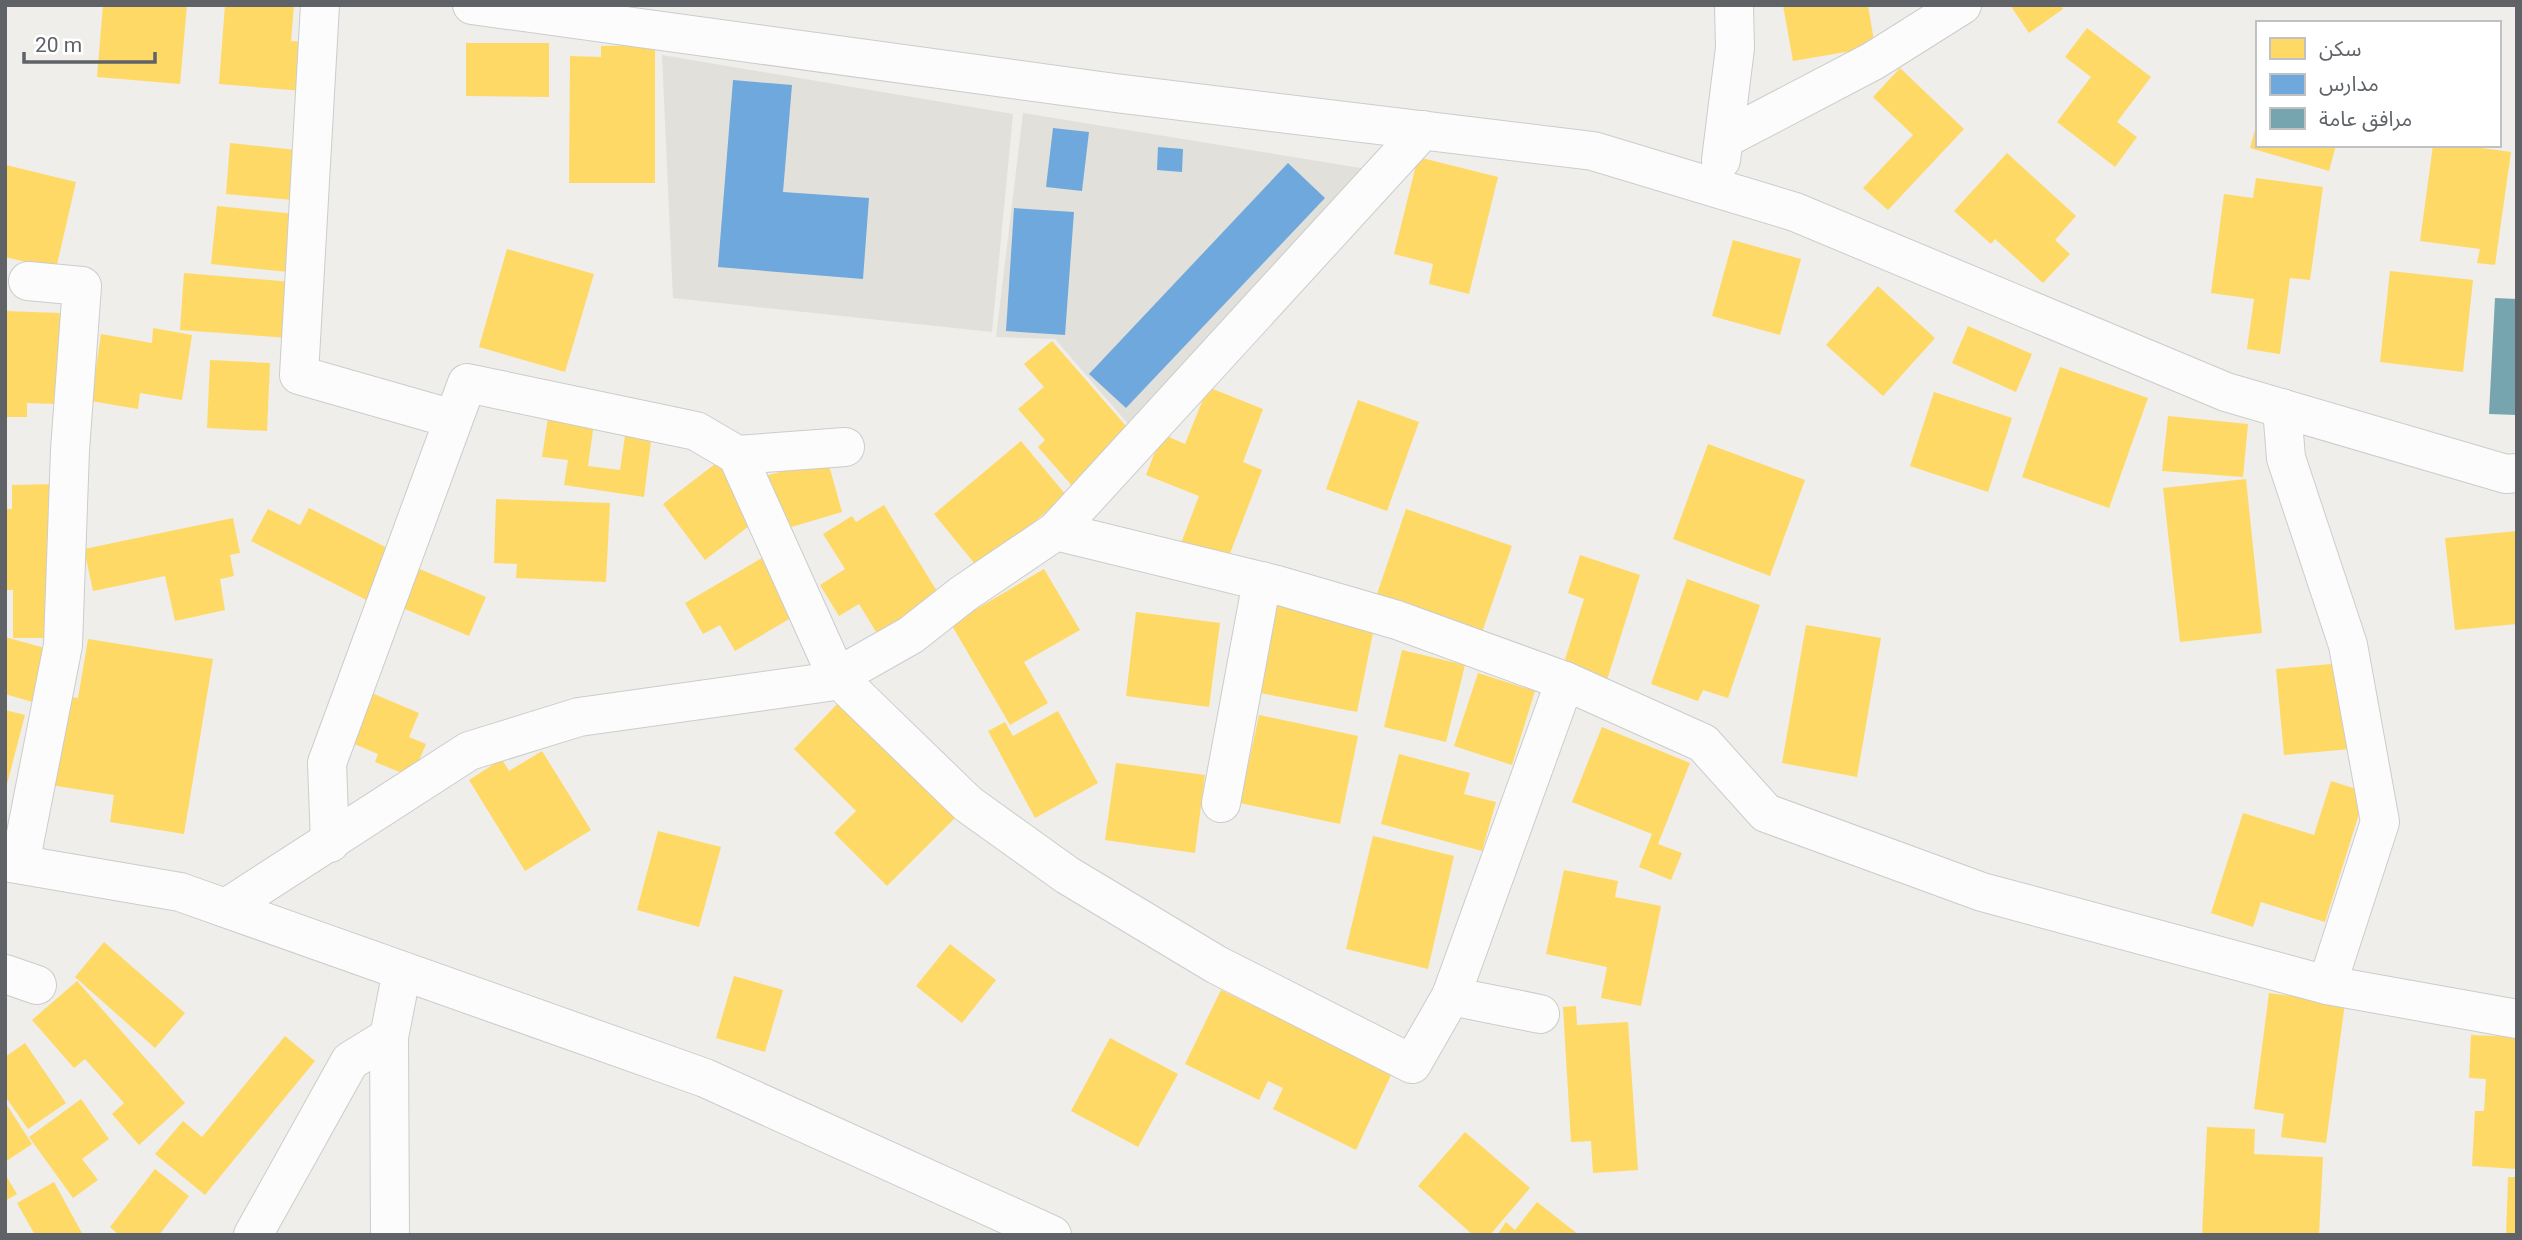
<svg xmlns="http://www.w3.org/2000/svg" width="2522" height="1240" font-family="Roboto,'Noto Sans Arabic',sans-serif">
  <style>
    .education { fill: #e2e0da }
    .homes { fill: #ffd966 }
    .schools { fill: #6fa8dc }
    .public { fill: #76a5af }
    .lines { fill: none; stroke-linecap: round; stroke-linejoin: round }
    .minor-casing { stroke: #cbcccc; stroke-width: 40 }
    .minor { stroke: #fdfcfc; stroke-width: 38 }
  </style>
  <rect width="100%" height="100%" fill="#efeeea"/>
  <g class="education">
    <path d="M662,55l351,59 -21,218 -319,-34z"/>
    <path d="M1023,113l344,56 -238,256 -74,-86 -59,-2z"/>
  </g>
  <g class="homes">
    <path d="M103,5h84l-7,79 -83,-7z"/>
    <path d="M225,5h69l-3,36 17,1 -4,49 -85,-7z"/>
    <path d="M1783,5h85l7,42 -82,14z"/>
    <path d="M2010,5h51l2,4 -34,24z"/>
    <path d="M2087,28l64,49 -34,45 20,15 -22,30 -58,-45 34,-45 -26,-20z"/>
    <path d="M466,43h83v54l-83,-1z"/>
    <path d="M655,45v138h-86l1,-127 31,1v-11z"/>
    <path d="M1900,68l64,61 -76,81 -25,-22 50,-53 -40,-38z"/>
    <path d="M2257,122l1,23h78l-7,26 -79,-23z"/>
    <path d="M230,143l67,7 -4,50 -67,-6z"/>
    <path d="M2433,145h27l51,7 -16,113 -18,-2 3,-14 -60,-8z"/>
    <path d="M2007,153l69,63 -21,24 15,14 -27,29 -48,-44 -4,5 -37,-33z"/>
    <path d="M1418,157l80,20 -29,117 -40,-10 4,-20 -39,-10z"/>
    <path d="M6,165l70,17 -20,87 -51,-12z"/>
    <path d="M2256,178l67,9 -13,93 -20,-2 -10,76 -33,-5 7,-50 -43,-6 13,-99 29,4z"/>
    <path d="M217,206l88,9 -7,58 -87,-9z"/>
    <path d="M1733,240l68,19 -21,76 -68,-19z"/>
    <path d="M507,249l87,25 -29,98 -86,-25z"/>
    <path d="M2390,271l83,9 -10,92 -83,-10z"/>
    <path d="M184,273l109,9 -4,56 -109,-8z"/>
    <path d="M1878,286l57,52 -52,58 -57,-51z"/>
    <path d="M5,311l55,2 -3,91 -30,-1v14h-22z"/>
    <path d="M1968,326l64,28 -16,38 -64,-29z"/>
    <path d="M153,328l39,7 -10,65 -42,-7 -2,16 -47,-8 10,-67 51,9z"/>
    <path d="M1052,341l81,93 -60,53 -35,-40 7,-7 -27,-31 26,-22 -20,-23z"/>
    <path d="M210,360l60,3 -3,68 -60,-3z"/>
    <path d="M2060,367l88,31 -39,110 -87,-31z"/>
    <path d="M1208,387l55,22 -20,53 19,8 -36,94 -46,-18 19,-50 -53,-21 16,-41 23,10z"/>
    <path d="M1934,392l78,26 -24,74 -78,-26z"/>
    <path d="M1358,400l61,22 -32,89 -61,-22z"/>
    <path d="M2168,416l80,8 -5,53 -81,-6z"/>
    <path d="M548,417l46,6 -6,43 32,4 6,-41 26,4 -8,64 -80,-12 4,-25 -26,-3z"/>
    <path d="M1021,441l45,54 -87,74 -45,-55z"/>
    <path d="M1708,444l97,36 -35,96 -97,-37z"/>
    <path d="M827,458l15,54 -64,19 -16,-54z"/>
    <path d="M720,460l42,56 -57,44 -42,-56z"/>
    <path d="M2246,479l16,154 -82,9 -17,-154z"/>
    <path d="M58,484l2,154h-47v-48h-8v-81h7v-24z"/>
    <path d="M496,499l114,4 -4,79 -90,-4 1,-14 -23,-1z"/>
    <path d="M884,505l59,96 -62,39 -22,-36 -20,12 -19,-31 25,-16 -22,-35 29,-18 4,6z"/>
    <path d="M309,508l92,47 -25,50 -125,-64 17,-32 32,16z"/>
    <path d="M1406,509l106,37 -32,92 -105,-38z"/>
    <path d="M233,518l7,35 -10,2 4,21 -14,3 5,31 -50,11 -10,-45 -72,15 -9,-42z"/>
    <path d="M2517,531v93l-62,6 -10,-92z"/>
    <path d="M1580,555l60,20 -33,105 -44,-14 21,-67 -16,-6z"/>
    <path d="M762,558l34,57 -61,36 -15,-26 -17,9 -18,-31z"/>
    <path d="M403,562l83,35 -17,39 -83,-35z"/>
    <path d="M1044,569l36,61 -56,32 24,41 -38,22 -59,-101z"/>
    <path d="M1687,579l73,26 -32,93 -25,-8 -5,11 -47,-17z"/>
    <path d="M1273,602l102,21 -18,89 -102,-20z"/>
    <path d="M1136,612l84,11 -11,84 -83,-11z"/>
    <path d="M1806,625l75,13 -24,139 -75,-14z"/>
    <path d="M5,637l47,13 -16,53 -31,-9z"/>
    <path d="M88,639l125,20 -29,175 -74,-12 4,-27 -70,-11 15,-89 19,3z"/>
    <path d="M1402,650l63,15 -19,77 -62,-15z"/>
    <path d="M2343,663l8,86 -67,6 -8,-86z"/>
    <path d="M1478,673l57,18 -23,74 -58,-19z"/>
    <path d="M367,691l52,22 -10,24 17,7 -14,33 -37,-15 3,-8 -31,-13z"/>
    <path d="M843,698l116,116 -72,72 -53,-53 22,-22 -62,-62z"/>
    <path d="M5,710l20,5 -19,73h-1z"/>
    <path d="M1058,711l40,72 -63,35 -47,-87 17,-9 8,14z"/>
    <path d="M1259,715l99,21 -18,88 -100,-21z"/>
    <path d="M1602,727l88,36 -32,81 24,9 -11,27 -32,-13 13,-33 -80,-32z"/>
    <path d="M542,751l49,79 -66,41 -56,-91 33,-21 7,12z"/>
    <path d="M1399,754l71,19 -6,21 32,8 -14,49 -101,-27z"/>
    <path d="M1116,763l89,12 -10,78 -90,-13z"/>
    <path d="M2331,781l35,11 -41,130 -64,-20 -8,25 -42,-14 32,-100 71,22z"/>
    <path d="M658,831l63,16 -22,80 -62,-17z"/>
    <path d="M1373,836l81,20 -26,113 -82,-20z"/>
    <path d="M1564,870l54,11 -3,16 46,9 -20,100 -40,-8 6,-31 -61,-13z"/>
    <path d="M104,942l81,71 -30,35 -80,-71z"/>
    <path d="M950,944l46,36 -34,43 -46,-37z"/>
    <path d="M734,976l49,14 -18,62 -49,-14z"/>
    <path d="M77,981l108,122 -46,42 -27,-31 12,-11 -39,-44 -11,9 -42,-48z"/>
    <path d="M1221,990l171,83 -36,77 -83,-41 10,-21 -15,-7 -9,19 -74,-36z"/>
    <path d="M2269,993l76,10 -19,140 -45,-6 3,-23 -30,-5z"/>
    <path d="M1576,1006l1,19 51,-3 10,148 -45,3 -2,-32 -20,1 -8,-135z"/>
    <path d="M2471,1035l46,2v132l-45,-3 3,-55h9l2,-32 -17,-1z"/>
    <path d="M285,1036l30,25 -110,134 -50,-41 28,-33 19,16z"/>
    <path d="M1110,1038l68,36 -40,73 -67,-36z"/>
    <path d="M25,1043l41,60 -38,26 -23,-33v-39z"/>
    <path d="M81,1099l28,40 -27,20 16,21 -25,18 -44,-61z"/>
    <path d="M5,1102l27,42 -27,18z"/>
    <path d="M2207,1127l48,2 -1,25 69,3 -4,78h-117z"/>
    <path d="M1465,1132l65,56 -40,47h-17l-55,-49z"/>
    <path d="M155,1169l34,27 -30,39h-40l-9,-8z"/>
    <path d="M5,1174l12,20 -12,7z"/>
    <path d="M2508,1177h9v58h-11z"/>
    <path d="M54,1182l29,53h-48l-18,-32z"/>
    <path d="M1537,1202l42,33h-82l9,-13 9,8z"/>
  </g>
  <g class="schools">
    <path d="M733,80l59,5 -9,107 86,6 -6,81 -145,-12z"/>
    <path d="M1053,128l36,4 -7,59 -36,-4z"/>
    <path d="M1158,147l25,2 -1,23 -25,-2z"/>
    <path d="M1288,163l37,35 -199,210 -37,-34z"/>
    <path d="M1014,208l60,4 -9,123 -59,-4z"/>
  </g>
  <path class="public" d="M2495,298l22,1v116l-28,-1z"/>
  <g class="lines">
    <defs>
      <g id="minor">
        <path d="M320,5l-21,370 154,44"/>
        <path d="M472,5l643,88 478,58 202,61 431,180 280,82 11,-1"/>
        <path d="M1724,139l149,-78 89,-56"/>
        <path d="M1721,160l14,-112 -1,-43"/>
        <path d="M2282,408l4,50 62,187 32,177 -53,163"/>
        <path d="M845,447l-108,8 100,222 131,127 99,71 150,90 195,99 39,-68"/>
        <path d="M1056,531l221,54 120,35 168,61 138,62 63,70 216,79 345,93 190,34"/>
        <path d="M1221,803l41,-222"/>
        <path d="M330,843l-3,-80 140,-380 229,48 41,24"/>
        <path d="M5,862l175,30 525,186 347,157"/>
        <path d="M20,864l43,-219 7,-195 12,-164 -54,-5"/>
        <path d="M226,908l243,-157 110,-34 249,-35 83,-47 52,-41 93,-63 367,-401"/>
        <path d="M5,974l32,11"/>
        <path d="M1540,1014l-89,-18 114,-315"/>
        <path d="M253,1235l97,-174 39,-24"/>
        <path d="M390,1235l-1,-198 13,-66"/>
      </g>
    </defs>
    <use href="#minor" class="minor-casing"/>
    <use href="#minor" class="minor"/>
  </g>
  <rect width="2522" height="1240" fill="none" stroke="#5f6368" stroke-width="14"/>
  <rect x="2256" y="21" width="245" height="126" fill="#ffffff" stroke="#bfc1c3" stroke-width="2"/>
  <rect x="2270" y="38" width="35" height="21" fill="#ffd966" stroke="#bfc1c3" stroke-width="2"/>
  <text x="2319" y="56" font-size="21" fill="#5f6368">سكن</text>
  <rect x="2270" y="74" width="35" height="21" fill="#6fa8dc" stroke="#bfc1c3" stroke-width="2"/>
  <text x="2319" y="91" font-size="21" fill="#5f6368">مدارس</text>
  <rect x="2270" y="108" width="35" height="21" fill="#76a5af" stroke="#bfc1c3" stroke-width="2"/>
  <text x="2319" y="126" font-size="21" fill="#5f6368">مرافق عامة</text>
  <path d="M24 52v10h131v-10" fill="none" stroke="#5f6368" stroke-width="3.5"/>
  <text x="35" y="52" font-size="21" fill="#5f6368" stroke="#ffffff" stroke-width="5" paint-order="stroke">20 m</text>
</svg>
